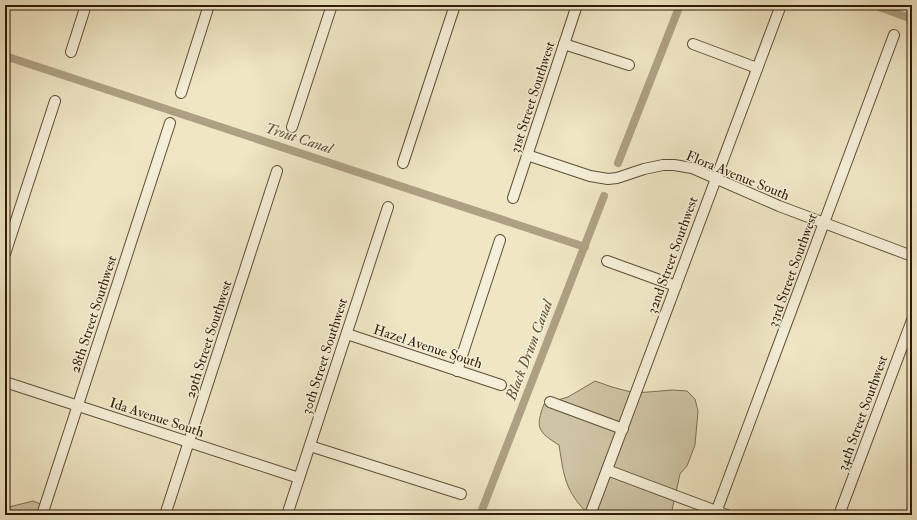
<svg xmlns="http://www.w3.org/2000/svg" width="917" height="520" font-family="'IM FELL Double Pica',serif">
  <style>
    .green { fill: #cec3a3; stroke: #7e6f54 }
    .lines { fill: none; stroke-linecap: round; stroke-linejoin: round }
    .canal { stroke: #aea183; stroke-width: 8 }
    .street-casing { stroke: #5f4e34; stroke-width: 12 }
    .street { stroke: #f5efd9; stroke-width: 10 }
    .labels { text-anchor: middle; stroke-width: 3; stroke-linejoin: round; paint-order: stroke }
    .street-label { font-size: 14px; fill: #2f1b04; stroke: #f5efd9 }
    .water-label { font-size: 15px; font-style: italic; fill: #625137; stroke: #f5efd9 }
  </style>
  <rect width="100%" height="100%" fill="#efe6c4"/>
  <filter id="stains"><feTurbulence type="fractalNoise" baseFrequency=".005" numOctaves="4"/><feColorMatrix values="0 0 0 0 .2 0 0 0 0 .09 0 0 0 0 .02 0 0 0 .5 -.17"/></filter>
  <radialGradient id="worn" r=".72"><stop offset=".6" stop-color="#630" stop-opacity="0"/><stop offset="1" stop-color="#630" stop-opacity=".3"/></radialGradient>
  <g class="green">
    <path d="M595,381l17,6 23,6 38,-3 14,1 8,8 3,12 -3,34 -8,21 -7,8 -9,41h-82c-24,-24 -25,-38 -30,-70 -21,-13 -24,-17 -15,-41l24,-7z"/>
    <path d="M33,501l12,5 7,9h-47v-7z"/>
  </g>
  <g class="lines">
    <g class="canal">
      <path d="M874,5l38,14"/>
      <path d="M5,56l580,191"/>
      <path d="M618,163l62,-158"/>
      <path d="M480,515l124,-319"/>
    </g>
    <defs>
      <g id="street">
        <path d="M564,44l65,21"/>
        <path d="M693,44l64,24"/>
        <path d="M71,52l15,-47"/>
        <path d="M181,93l28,-88"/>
        <path d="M292,127l40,-122"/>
        <path d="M527,155l63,21 18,3 9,-1 27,-9 19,-4h11l18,3 87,38 133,50"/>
        <path d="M403,163l52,-158"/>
        <path d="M513,198l64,-193"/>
        <path d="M5,254l50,-153"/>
        <path d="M607,261l69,25"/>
        <path d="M347,334l154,51"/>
        <path d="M457,371l43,-131"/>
        <path d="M5,382l294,96"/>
        <path d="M550,402l73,27"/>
        <path d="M310,446l151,48"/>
        <path d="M607,470l120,45"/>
        <path d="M42,515l128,-392"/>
        <path d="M165,515l112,-344"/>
        <path d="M287,515l101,-308"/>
        <path d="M590,515l191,-510"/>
        <path d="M715,515l179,-480"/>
        <path d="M839,515l73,-195"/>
      </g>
    </defs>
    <use href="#street" class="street-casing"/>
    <use href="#street" class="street"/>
  </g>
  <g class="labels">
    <g class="street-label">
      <text transform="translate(532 97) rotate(-72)" y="5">31st Street Southwest</text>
      <text transform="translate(738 175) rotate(22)" y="5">Flora Avenue South</text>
      <text transform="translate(672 255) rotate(-70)" y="5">32nd Street Southwest</text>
      <text transform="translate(792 270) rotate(-70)" y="5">33rd Street Southwest</text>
      <text transform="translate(93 314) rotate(-72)" y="5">28th Street Southwest</text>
      <text transform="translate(208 339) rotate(-72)" y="5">29th Street Southwest</text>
      <text transform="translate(428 346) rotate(18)" y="5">Hazel Avenue South</text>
      <text transform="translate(324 356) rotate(-72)" y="5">30th Street Southwest</text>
      <text transform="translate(862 413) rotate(-70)" y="5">34th Street Southwest</text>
      <text transform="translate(157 417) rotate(18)" y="5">Ida Avenue South</text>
    </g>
    <g class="water-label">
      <text transform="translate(299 138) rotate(18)" y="5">Trout Canal</text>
      <text transform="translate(529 350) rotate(-69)" y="5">Black Drum Canal</text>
    </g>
  </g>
  <rect width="917" height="520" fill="none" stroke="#efe6c4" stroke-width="20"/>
  <rect x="6" y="6" width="905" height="508" fill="none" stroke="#2f1b04" stroke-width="2"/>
  <rect x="10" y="10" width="897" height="500" fill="none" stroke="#2f1b04"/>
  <rect width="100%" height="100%" filter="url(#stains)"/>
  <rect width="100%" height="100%" fill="url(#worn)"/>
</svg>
